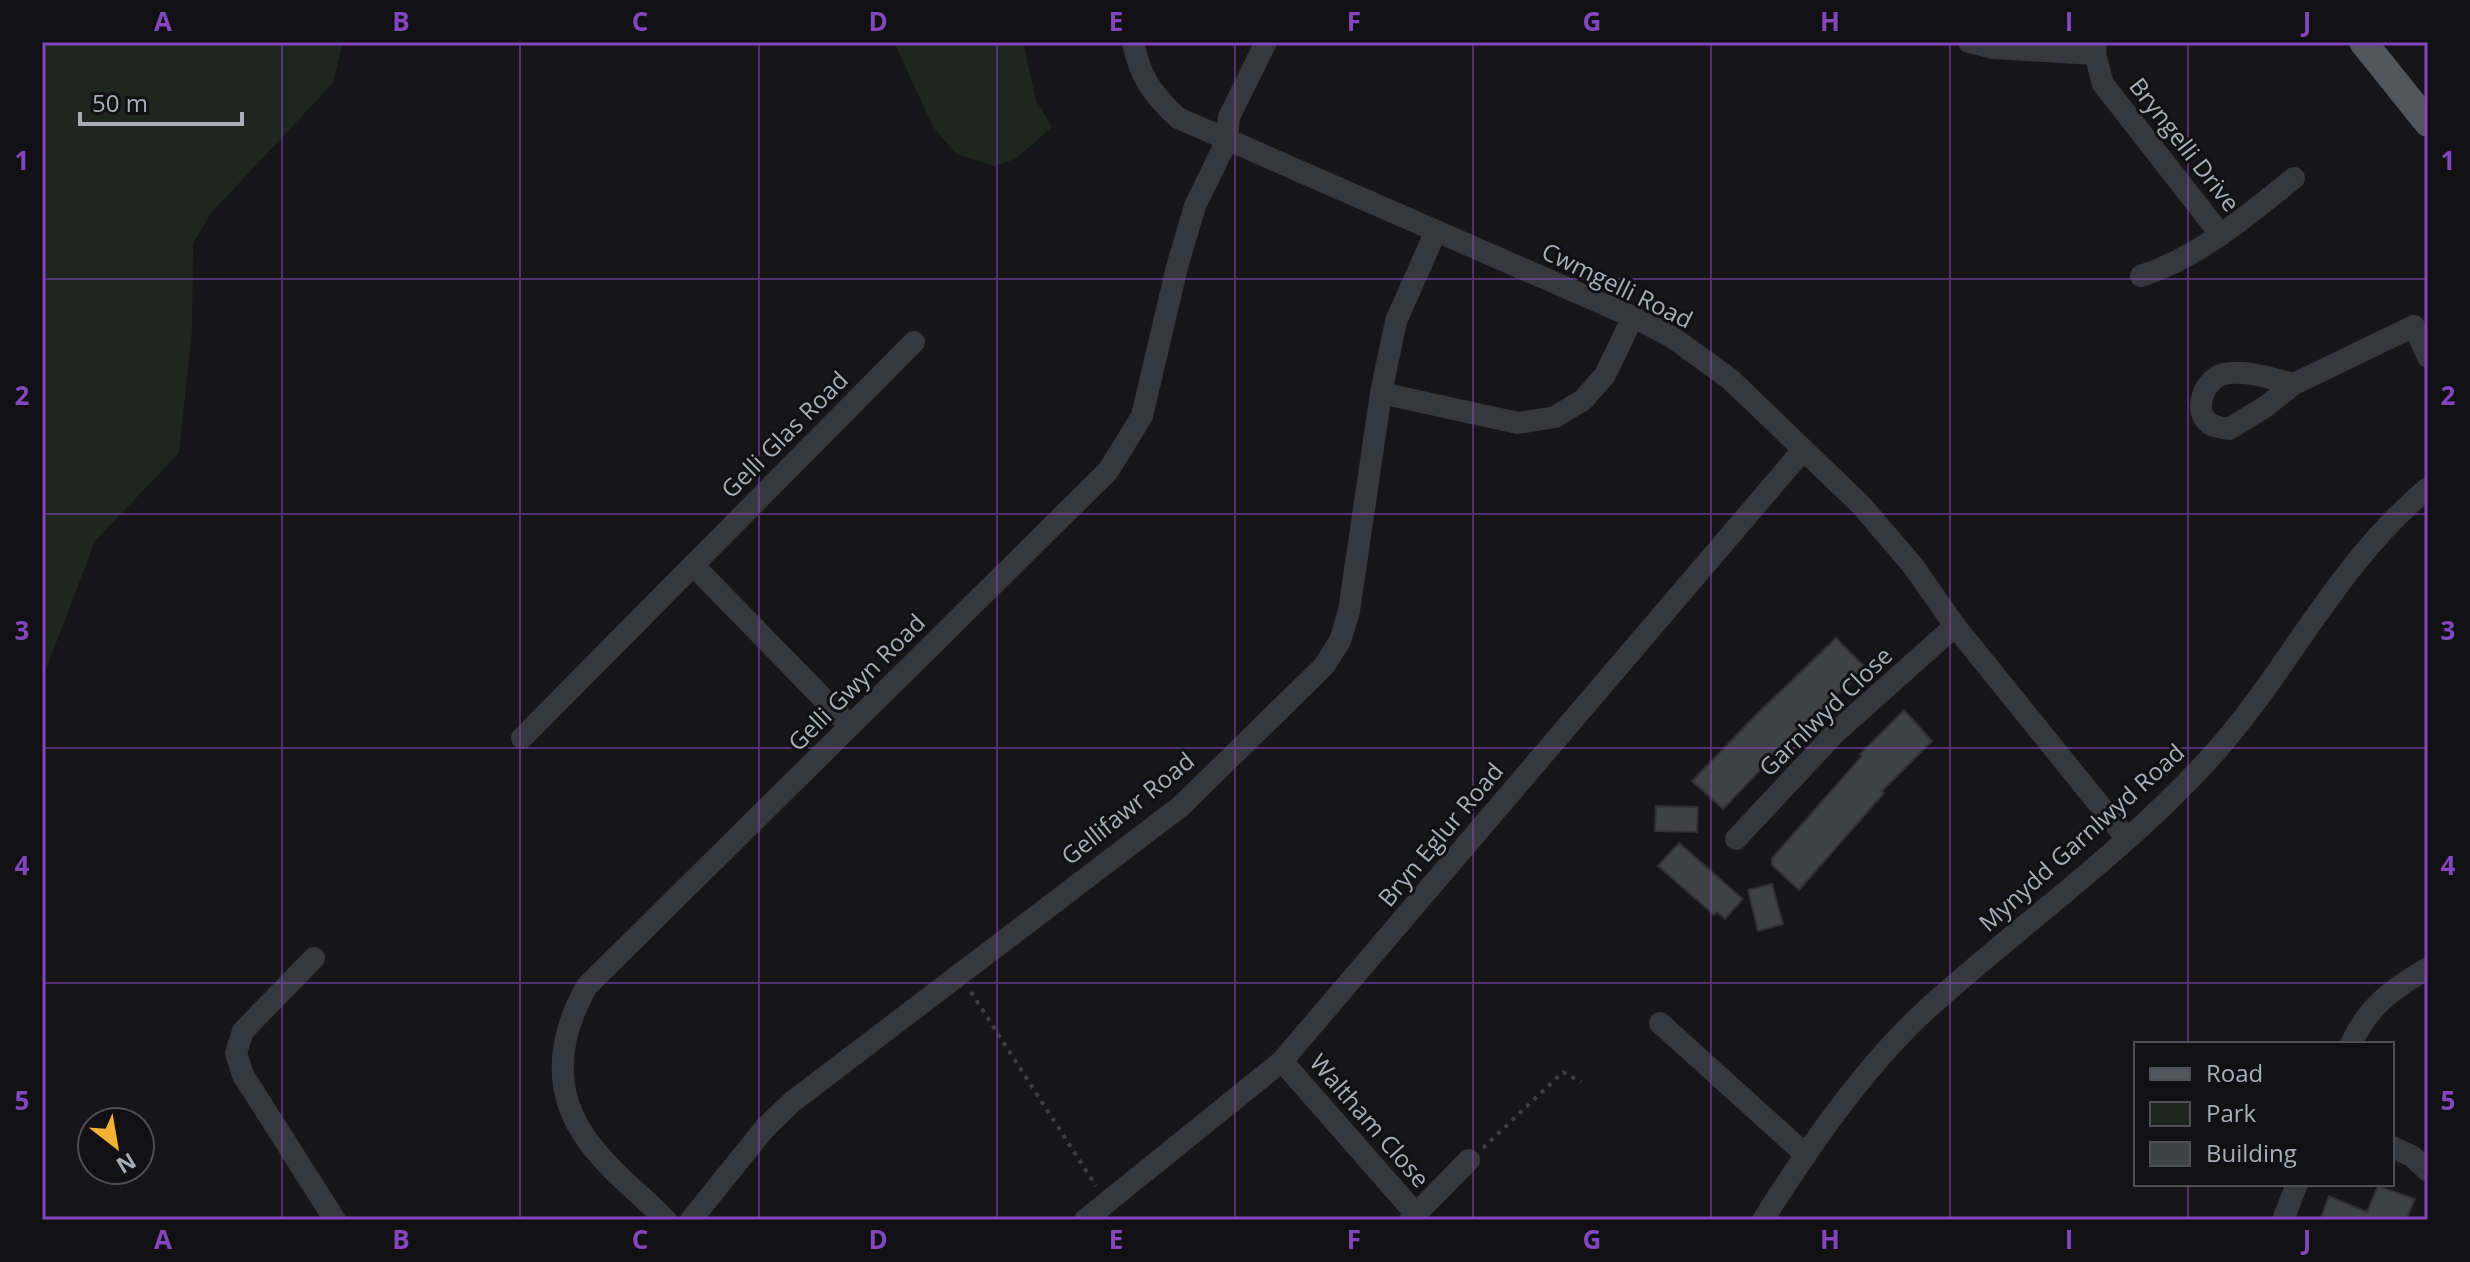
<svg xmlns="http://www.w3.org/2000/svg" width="2470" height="1262" font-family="'Open Sans',sans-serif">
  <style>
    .green { fill: #1e261f }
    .building { fill: #404145; stroke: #303034; stroke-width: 2 }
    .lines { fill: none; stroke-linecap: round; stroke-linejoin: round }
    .path { stroke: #3d3f44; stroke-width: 4; stroke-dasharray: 4 6; stroke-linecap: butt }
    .minor { stroke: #37383d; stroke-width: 22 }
    .major { stroke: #53555c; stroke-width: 28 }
    .grid { fill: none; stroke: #8446be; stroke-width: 2; stroke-opacity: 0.55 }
    .labels { text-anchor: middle; stroke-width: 6; stroke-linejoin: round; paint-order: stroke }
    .street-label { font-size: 24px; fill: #a8adb8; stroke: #111113 }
    .neatline { fill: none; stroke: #8446be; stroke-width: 3 }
    .grid-label { font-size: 26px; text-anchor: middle; font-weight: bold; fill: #8446be }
  </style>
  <rect width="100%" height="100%" fill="#161618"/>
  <g class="green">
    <path d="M42,42h301l-10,41 -122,130 -18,31 -1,86 -13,123 -84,88 -53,139z"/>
    <path d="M894,42h129l13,58 16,27 -37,32 -21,7 -38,-12 -23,-27z"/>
  </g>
  <g class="building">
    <path d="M1836,638l30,30 -71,66 -72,75 -31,-28 65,-67z"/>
    <path d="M1904,710l28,31 -50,50 2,2 -85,97 -27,-25v-7l90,-102 -2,-2z"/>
    <path d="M1656,806l42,1 -1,25 -42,-1z"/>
    <path d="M1679,843l64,56 -18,20 -8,-7 -3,3 -56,-49z"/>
    <path d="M1772,884l11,40 -25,7 -10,-41z"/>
    <path d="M2378,1186l37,13 -9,21h-86l9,-24 38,16z"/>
  </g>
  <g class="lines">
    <g class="path">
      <path d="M971,992l125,194"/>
      <path d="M1483,1148l80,-76 18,10"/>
    </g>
    <g class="minor">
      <path d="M1133,42c7,35 19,52 45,76l455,199 39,20 58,42 131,126 53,62 41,59 172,213"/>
      <path d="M1969,42l25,6 101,6"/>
      <path d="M2096,42l-1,12 8,30 118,151"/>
      <path d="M2141,276c58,-19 106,-60 153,-98"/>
      <path d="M2294,384c-22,-5 -47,-15 -70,-10 -19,4 -33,37 -14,50 5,3 13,4 19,5l36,-22 29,-23 120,-58 14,31"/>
      <path d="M1381,393l137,30 37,-6 28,-17 22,-25 28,-58"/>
      <path d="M693,565l157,161"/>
      <path d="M522,738l392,-396"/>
      <path d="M1736,839l99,-106 120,-107"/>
      <path d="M314,958l-71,73 -7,22 7,22 92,145"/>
      <path d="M1660,1023l146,132"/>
      <path d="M2351,1044c16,-37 43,-56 77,-76"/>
      <path d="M1282,1061l134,153"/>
      <path d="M2392,1147l20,9 16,15"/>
      <path d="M666,1220c-25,-25 -58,-51 -78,-79 -37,-50 -30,-104 -1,-155l521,-515 34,-55 35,-149 18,-61 32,-66 2,-23 37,-75"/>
      <path d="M691,1220l74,-92 27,-26 389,-296 143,-140 16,-25 9,-30 32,-218 15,-72 40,-90"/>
      <path d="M1085,1220l197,-159 521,-611"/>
      <path d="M1410,1220l59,-60"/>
      <path d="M1763,1220c43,-69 103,-155 163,-210 93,-84 197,-157 282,-250 80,-87 126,-194 220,-272"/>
      <path d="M2283,1220l14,-36"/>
    </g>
    <path class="major" d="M2363,42l65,81"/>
  </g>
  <path class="grid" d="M282,42v1178M520,42v1178M759,42v1178M997,42v1178M1235,42v1178M1473,42v1178M1711,42v1178M1950,42v1178M2188,42v1002M42,279h2386M42,514h2386M42,748h2386M42,983h2386M2188,1184v36"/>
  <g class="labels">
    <g class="street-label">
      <text transform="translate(2184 145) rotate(52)" y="8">Bryngelli Drive</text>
      <text transform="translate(1617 286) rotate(26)" y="8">Cwmgelli Road</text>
      <text transform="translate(785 435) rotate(-45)" y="8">Gelli Glas Road</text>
      <text transform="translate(857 683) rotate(-45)" y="8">Gelli Gwyn Road</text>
      <text transform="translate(1826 712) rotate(-44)" y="8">Garnlwyd Close</text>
      <text transform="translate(1128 809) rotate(-39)" y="8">Gellifawr Road</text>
      <text transform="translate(1441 835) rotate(-50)" y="8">Bryn Eglur Road</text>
      <text transform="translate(2082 838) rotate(-42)" y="8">Mynydd Garnlwyd Road</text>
      <text transform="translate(1369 1121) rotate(49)" y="8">Waltham Close</text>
    </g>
  </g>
  <rect width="2470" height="1262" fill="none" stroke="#111113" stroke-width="88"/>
  <rect x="2134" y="1042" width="260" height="144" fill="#111113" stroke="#4d4f55" stroke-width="2"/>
  <rect x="2150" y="1068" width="40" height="12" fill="#53555c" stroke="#4d4f55" stroke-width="2"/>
  <text x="2206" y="1082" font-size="24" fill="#a8adb8">Road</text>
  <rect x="2150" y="1102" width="40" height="24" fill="#1e261f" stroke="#4d4f55" stroke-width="2"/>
  <text x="2206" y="1122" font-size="24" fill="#a8adb8">Park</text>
  <rect x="2150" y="1142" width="40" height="24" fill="#404145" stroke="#4d4f55" stroke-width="2"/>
  <text x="2206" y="1162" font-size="24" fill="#a8adb8">Building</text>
  <g transform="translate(116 1146) rotate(149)"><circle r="38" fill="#111113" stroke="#4d4f55" stroke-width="2"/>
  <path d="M0-6L14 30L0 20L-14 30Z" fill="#f2b134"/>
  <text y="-12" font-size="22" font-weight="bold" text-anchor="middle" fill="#a8adb8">N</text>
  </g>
  <path d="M80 112v12h162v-12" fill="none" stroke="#a8adb8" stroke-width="4"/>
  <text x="92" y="112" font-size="24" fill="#a8adb8" stroke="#111113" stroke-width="6" paint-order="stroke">50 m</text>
  <rect x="44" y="44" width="2382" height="1174" class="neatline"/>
  <g class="grid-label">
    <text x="163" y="31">A</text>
    <text x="401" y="31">B</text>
    <text x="640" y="31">C</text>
    <text x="878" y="31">D</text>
    <text x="1116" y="31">E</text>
    <text x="1354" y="31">F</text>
    <text x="1592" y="31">G</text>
    <text x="1830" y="31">H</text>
    <text x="2069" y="31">I</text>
    <text x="2307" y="31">J</text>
    <text x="22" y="170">1</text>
    <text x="2448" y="170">1</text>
    <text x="22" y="405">2</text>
    <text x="2448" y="405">2</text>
    <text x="22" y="640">3</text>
    <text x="2448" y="640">3</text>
    <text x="22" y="875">4</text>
    <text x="2448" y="875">4</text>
    <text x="22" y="1110">5</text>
    <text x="2448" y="1110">5</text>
    <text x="163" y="1249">A</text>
    <text x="401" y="1249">B</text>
    <text x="640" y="1249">C</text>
    <text x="878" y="1249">D</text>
    <text x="1116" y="1249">E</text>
    <text x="1354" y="1249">F</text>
    <text x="1592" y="1249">G</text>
    <text x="1830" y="1249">H</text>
    <text x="2069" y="1249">I</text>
    <text x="2307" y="1249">J</text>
  </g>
</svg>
